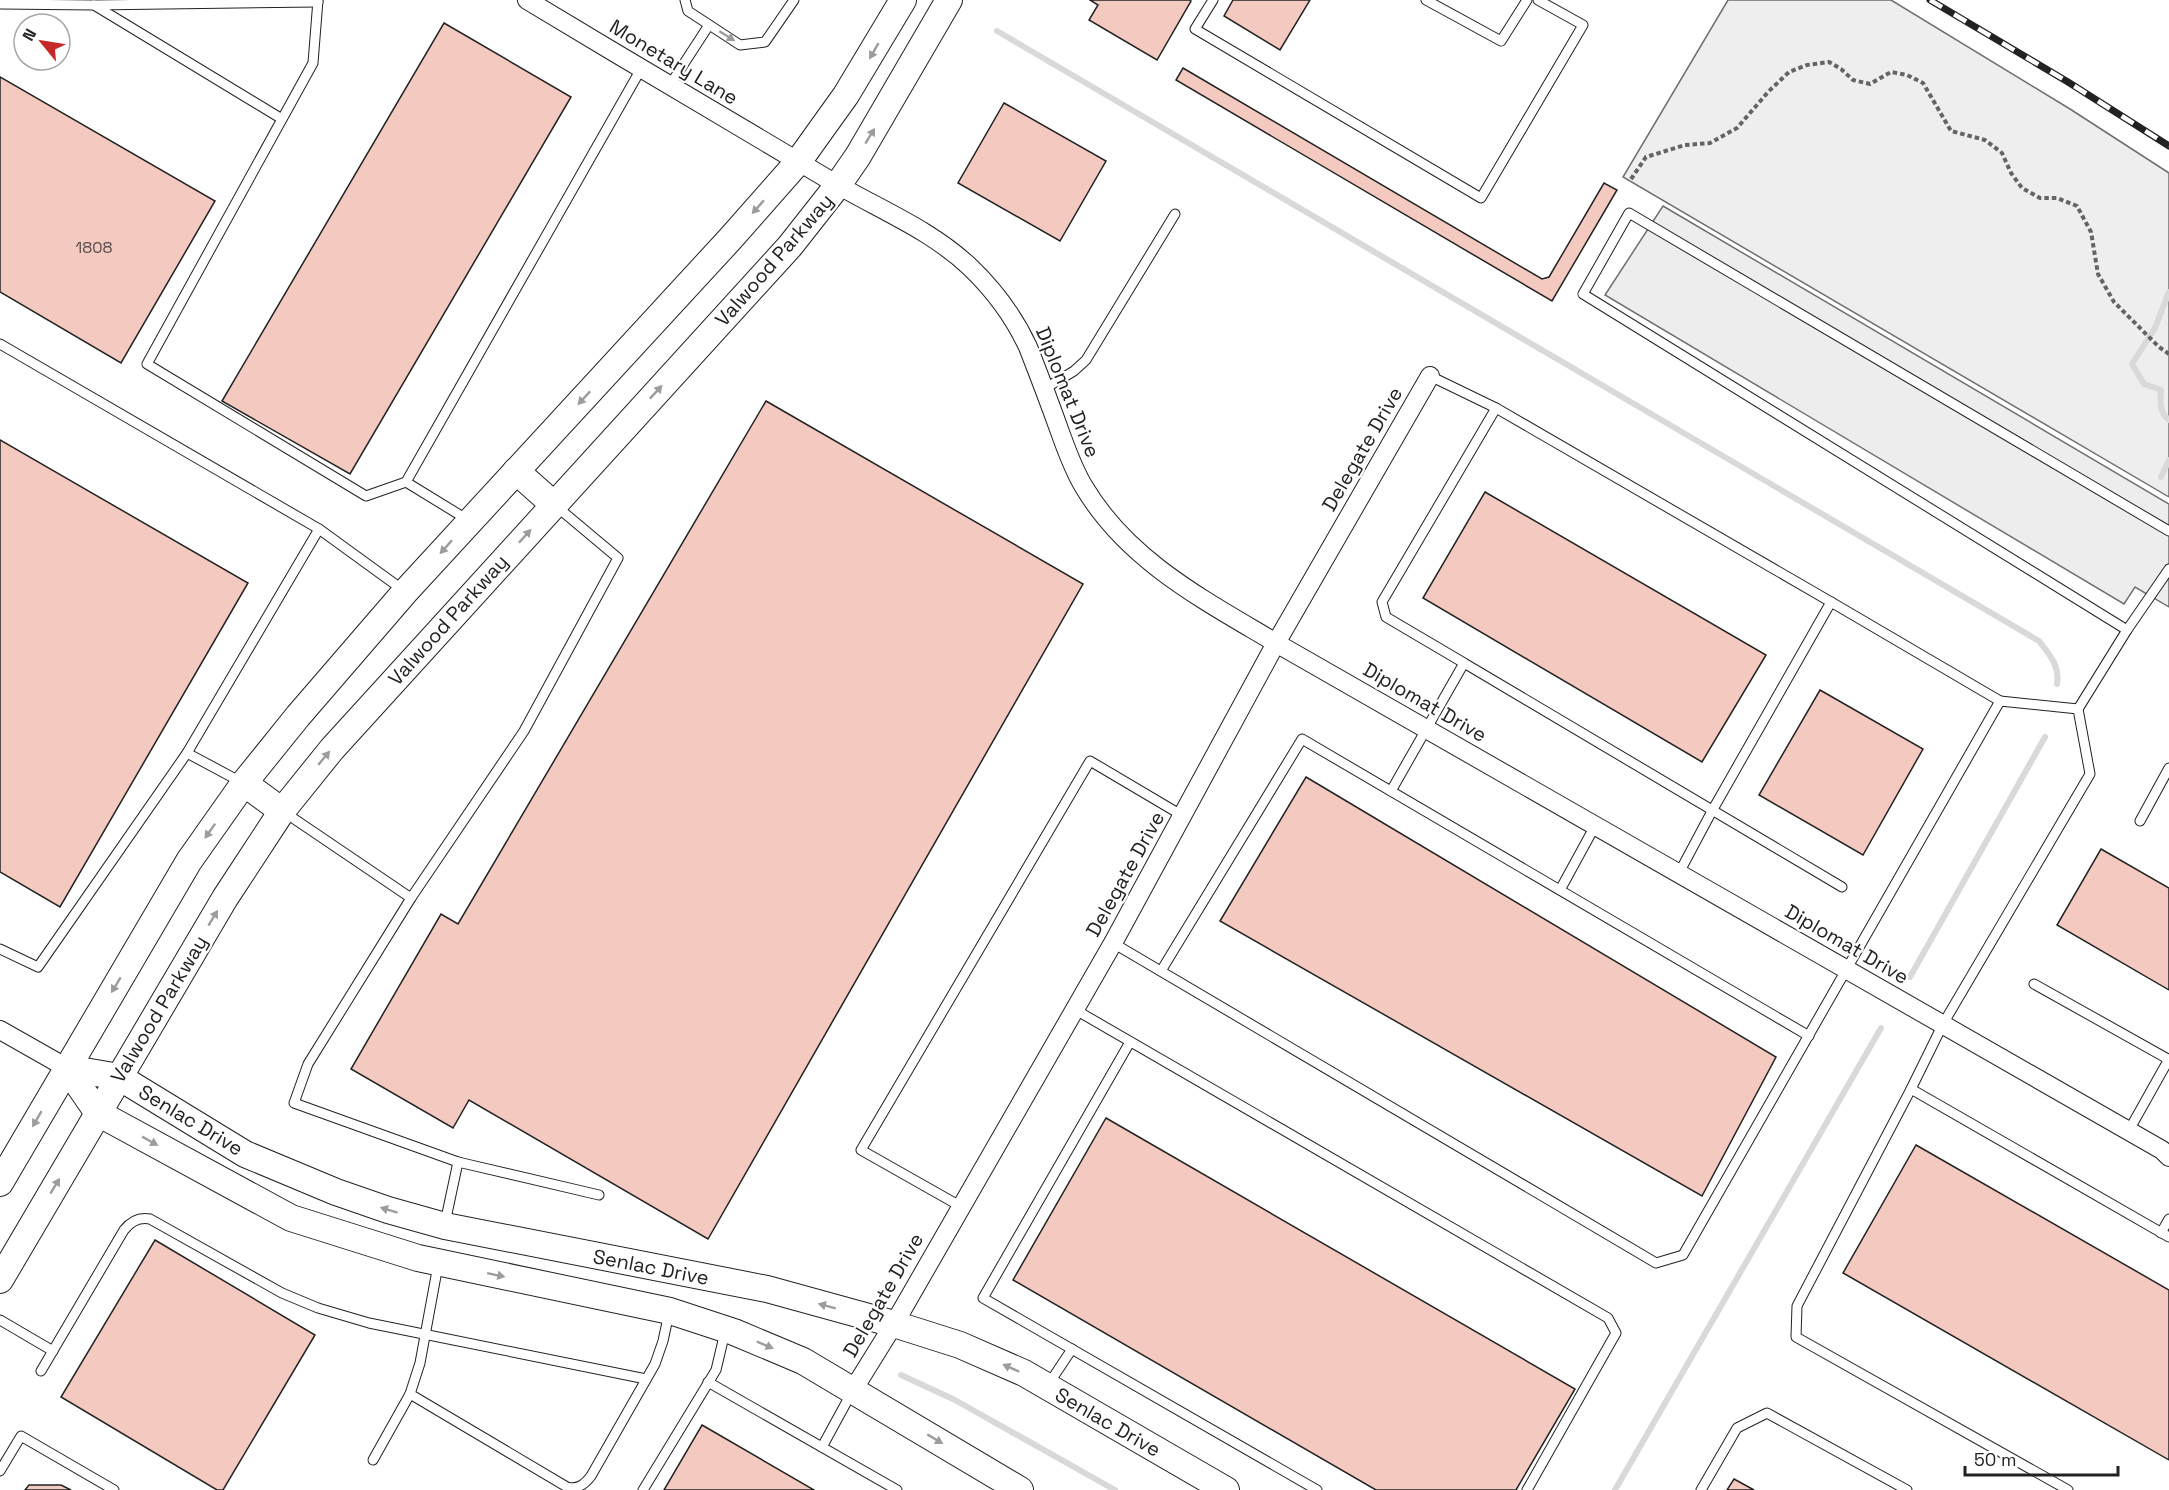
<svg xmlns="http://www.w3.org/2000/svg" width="2169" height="1490" font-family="'Space Grotesk',sans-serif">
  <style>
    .green { fill: #eee; stroke: #6f6f6f; stroke-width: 1.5 }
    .parking { fill: #ededed; stroke: #6f6f6f; stroke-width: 1.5 }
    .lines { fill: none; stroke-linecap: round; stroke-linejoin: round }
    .stream { stroke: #d9d9d9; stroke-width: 6 }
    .building { fill: #f3c9c0; stroke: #222; stroke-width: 1.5 }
    .lane-casing { stroke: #222; stroke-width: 11 }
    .street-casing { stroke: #222; stroke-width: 20 }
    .secondary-casing { stroke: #222; stroke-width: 28 }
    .path { stroke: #646464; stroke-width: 4; stroke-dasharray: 4.5 3; stroke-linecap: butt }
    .lane { stroke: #fff; stroke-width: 9 }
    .street { stroke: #fff; stroke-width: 18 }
    .secondary { stroke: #fff; stroke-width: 26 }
    .rail-casing { stroke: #222; stroke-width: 7 }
    .rail { stroke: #fff; stroke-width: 4.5; stroke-dasharray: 14; stroke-linecap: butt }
    .oneway { fill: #9c9c9c }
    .labels { text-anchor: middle; stroke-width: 4.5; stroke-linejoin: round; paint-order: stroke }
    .number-label { font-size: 16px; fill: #564c4a }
    .street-label { font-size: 20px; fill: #222; stroke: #fff }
  </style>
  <rect width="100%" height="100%" fill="#fff"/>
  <path class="green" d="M1728,0h163l179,109 99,64v324l-546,-320z"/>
  <path class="parking" d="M1663,206l506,298v103l-34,-20 -11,17 -519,-309z"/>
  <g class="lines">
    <g class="stream">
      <path d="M997,31l1042,610c11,14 21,25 18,43"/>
      <path d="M2169,292l-14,36 -23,36 12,20 17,6c-1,12 -2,22 8,30"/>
      <path d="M2161,477l8,-17"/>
      <path d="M1910,977l135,-240"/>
      <path d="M901,1375l54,25 160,90"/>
      <path d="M1615,1490l266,-462"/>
    </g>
  </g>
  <g class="building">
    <path d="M1090,0h100l1,1 -34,59 -68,-40 9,-15z"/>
    <path d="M1233,0h77l-30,50 -56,-34z"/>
    <path d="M444,23l127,74 -221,377 -128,-73z"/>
    <path d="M1183,68l359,211 7,-2 55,-94 13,7 -65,111 -376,-221z"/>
    <path d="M0,77l215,124 -94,162 -121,-71z"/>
    <path d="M1004,103l102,58 -46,80 -102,-58z"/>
    <path d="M766,401l317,183 -375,655 -239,-139 -16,28 -102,-59 90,-155 17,10z"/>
    <path d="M0,440l248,143 -188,324 -60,-35z"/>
    <path d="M1485,492l281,163 -64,107 -279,-164z"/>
    <path d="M1820,690l103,59 -60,106 -104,-60z"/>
    <path d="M1306,777l470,280 -74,139 -482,-275z"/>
    <path d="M2101,849l68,39v102l-112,-65z"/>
    <path d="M1106,1118l469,271 -59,101h-140l-363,-210z"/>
    <path d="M1916,1145l253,145v170l-326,-187z"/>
    <path d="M155,1240l160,95 -92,155h-6l-156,-93z"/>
    <path d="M702,1425l112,65h-150z"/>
    <path d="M1734,1479l20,11h-27z"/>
    <path d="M29,1485h32l10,5h-46z"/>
  </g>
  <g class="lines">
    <defs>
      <g id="lane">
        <path d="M318,0l-5,63 -166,301 219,132 40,-14"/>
        <path d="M685,0l3,11 52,34 25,-3 29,-42"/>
        <path d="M1213,0l-18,29 286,169 102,-173 -45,-25"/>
        <path d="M1426,0l75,41 26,-41"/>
        <path d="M0,4l94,1 188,114"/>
        <path d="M94,5l224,-3"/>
        <path d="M670,85l39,-60"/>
        <path d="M0,344l319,185 84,61"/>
        <path d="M1430,376l66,32"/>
        <path d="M1044,389l30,-18 12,-11 89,-146"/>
        <path d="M468,520l-62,-38 235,-413"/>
        <path d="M2127,630l-544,-336 46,-81 540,318"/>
        <path d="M1464,663l-78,-46 -4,-15 114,-194 335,194"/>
        <path d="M2078,709l49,-79 42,-61"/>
        <path d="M187,753l132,-224"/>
        <path d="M1391,791l73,-128 378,224"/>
        <path d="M284,812l127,86"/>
        <path d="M2140,821l29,-53"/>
        <path d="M1679,873l33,-62 119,-209 169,99"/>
        <path d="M1560,890l35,-64"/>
        <path d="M1113,943l543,320 27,-8 317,-554 78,8 12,65 -147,250 -32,65 -114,217 -1,31 272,153"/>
        <path d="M0,949l38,18 149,-214 56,30"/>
        <path d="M1161,971l141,-232 507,297"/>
        <path d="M2034,984l134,75"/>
        <path d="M1074,1009l534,309 8,15 -89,157"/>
        <path d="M1130,1042l-147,256 334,192"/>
        <path d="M1911,1089l258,148"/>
        <path d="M2128,1132l41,-73"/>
        <path d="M458,1162l141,33"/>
        <path d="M960,1206l-99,-56 229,-389 93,55"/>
        <path d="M445,1223l13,-61 -164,-59 14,-39 103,-166 113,-167 94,-173 -62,-52"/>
        <path d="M2161,1233l8,-14"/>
        <path d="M438,1265l-18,98 -10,31 157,93c11,3 18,-3 24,-11l64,-112 8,-23 6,-28"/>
        <path d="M0,1320l53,31"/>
        <path d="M41,1371l83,-141c7,-9 15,-13 26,-11l132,74 36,15 51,15 277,56"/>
        <path d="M708,1382l189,108"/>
        <path d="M1048,1385l24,-36"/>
        <path d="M822,1447l30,-55"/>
        <path d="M373,1460l37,-66"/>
        <path d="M0,1471l21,-35 93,54"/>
        <path d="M643,1490l73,-120 9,-38"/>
        <path d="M1701,1490l36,-62 30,-15 140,77"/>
      </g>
      <g id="street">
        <path d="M527,0c101,61 203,121 304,181 47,28 99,48 139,86 24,23 44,50 58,80 11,28 22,57 32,85 7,19 13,37 24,55 44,74 120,113 192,156l886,507 7,7"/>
        <path d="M0,1030l67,38"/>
        <path d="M853,1390l41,-66 219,-381 163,-300 154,-267"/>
      </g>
      <g id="secondary">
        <path d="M516,471l37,33"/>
        <path d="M244,783l38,28"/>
        <path d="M67,1068l52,9 126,77 91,38 52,18 57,16 322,63 127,35 66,21 64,28 202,117"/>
        <path d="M67,1068l31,45 193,105 127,40 252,53 64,21 69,29 217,129"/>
        <path d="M0,1183l189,-322 55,-78 54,-67 107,-124 326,-354 67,-76 48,-67 57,-95"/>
        <path d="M0,1280l225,-382 57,-87 50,-62 458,-503 48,-61 20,-29 91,-156"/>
      </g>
    </defs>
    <use href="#lane" class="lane-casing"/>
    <use href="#street" class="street-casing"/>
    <use href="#secondary" class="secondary-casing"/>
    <path class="path" d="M1631,179l15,-22 39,-12 25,-2 27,-15 32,-37 20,-19 18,-7 22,-3 12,7 12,11 17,4 21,-12 16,3 16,8 28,48 34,9 17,13 9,20 11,15 18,10h17l20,8 14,26 7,42 16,28 45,45 10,7"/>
    <use href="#lane" class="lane"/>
    <use href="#street" class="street"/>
    <use href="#secondary" class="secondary"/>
    <defs>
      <path id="rail" d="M1930,0l138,82 101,64"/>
    </defs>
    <use href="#rail" class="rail-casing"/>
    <use href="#rail" class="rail"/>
  </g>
  <defs><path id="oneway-solid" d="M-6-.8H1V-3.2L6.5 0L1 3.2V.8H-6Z" transform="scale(1.5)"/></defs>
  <g class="oneway">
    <use href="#oneway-solid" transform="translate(727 36) rotate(32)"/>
    <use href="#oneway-solid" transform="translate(874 51) rotate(120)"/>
    <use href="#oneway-solid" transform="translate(870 136) rotate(-59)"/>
    <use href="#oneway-solid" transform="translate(758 207) rotate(131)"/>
    <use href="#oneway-solid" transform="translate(656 392) rotate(-47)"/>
    <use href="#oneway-solid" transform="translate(584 398) rotate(133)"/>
    <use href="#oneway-solid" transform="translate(525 536) rotate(-48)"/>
    <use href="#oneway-solid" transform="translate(446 547) rotate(132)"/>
    <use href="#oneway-solid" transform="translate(324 758) rotate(-50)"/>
    <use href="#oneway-solid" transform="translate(210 831) rotate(125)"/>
    <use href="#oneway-solid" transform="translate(213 918) rotate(-59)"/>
    <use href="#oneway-solid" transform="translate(116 985) rotate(121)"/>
    <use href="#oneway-solid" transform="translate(37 1119) rotate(120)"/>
    <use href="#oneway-solid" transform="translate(150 1141) rotate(29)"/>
    <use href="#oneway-solid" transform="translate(55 1186) rotate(-59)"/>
    <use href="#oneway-solid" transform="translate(389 1210) rotate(-163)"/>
    <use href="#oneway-solid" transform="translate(496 1275) rotate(12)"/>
    <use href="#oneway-solid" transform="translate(827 1306) rotate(-165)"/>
    <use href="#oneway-solid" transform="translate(765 1345) rotate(23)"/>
    <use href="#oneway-solid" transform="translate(1011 1368) rotate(-156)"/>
    <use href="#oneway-solid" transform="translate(935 1439) rotate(31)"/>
  </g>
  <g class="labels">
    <g class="number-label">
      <text x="94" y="253">1808</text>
    </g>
    <g class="street-label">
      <text transform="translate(674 62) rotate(31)" y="7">Monetary Lane</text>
      <text transform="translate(774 260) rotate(-49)" y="7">Valwood Parkway</text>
      <text transform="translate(1068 392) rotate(68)" y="7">Diplomat Drive</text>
      <text transform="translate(1362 449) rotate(-60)" y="7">Delegate Drive</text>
      <text transform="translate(448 620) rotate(-48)" y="7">Valwood Parkway</text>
      <text transform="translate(1425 702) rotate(30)" y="7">Diplomat Drive</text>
      <text transform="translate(1125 874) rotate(-61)" y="7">Delegate Drive</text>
      <text transform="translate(1847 944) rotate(30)" y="7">Diplomat Drive</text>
      <text transform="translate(159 1009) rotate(-59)" y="7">Valwood Parkway</text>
      <text transform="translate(191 1120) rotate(31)" y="7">Senlac Drive</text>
      <text transform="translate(651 1267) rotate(11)" y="7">Senlac Drive</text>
      <text transform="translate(883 1295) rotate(-60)" y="7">Delegate Drive</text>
      <text transform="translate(1108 1422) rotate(30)" y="7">Senlac Drive</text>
    </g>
  </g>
  <g transform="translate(42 42) rotate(300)"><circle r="28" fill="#ffffff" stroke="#a7a7a7" stroke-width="1.5"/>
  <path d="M0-4.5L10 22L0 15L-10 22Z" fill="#c62828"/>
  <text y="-9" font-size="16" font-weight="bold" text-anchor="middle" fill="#222222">N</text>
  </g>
  <path d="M1965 1466v9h153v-9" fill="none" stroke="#222222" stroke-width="3"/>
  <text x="1974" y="1466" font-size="18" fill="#222222" stroke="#ffffff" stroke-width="4.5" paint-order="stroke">50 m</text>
</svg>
